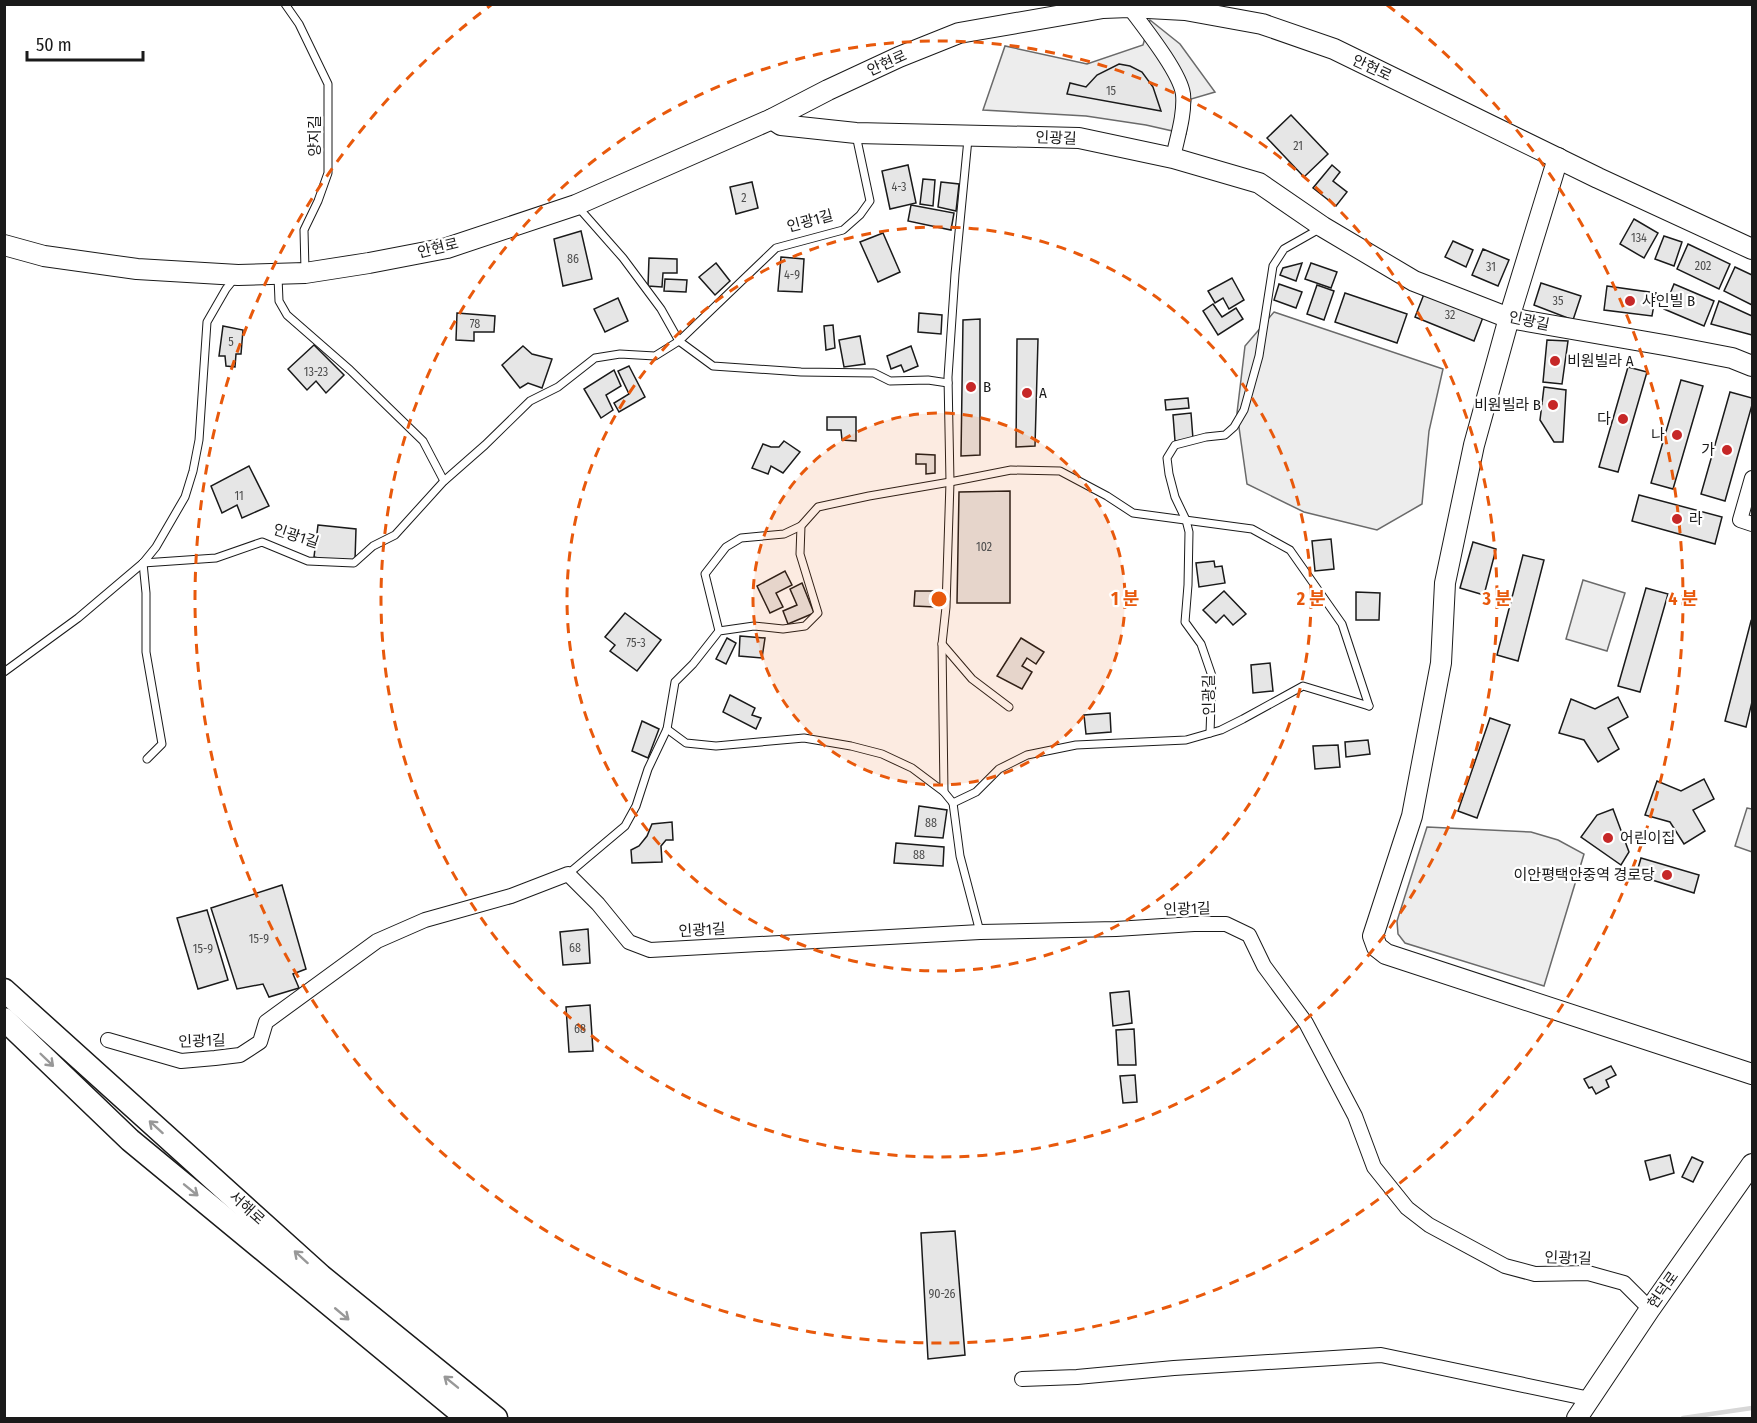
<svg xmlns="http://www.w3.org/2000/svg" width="1757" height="1423" font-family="'Fira Sans Condensed','Noto Sans KR',sans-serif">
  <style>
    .built { fill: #ededed; stroke: #6a6a6a; stroke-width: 1.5 }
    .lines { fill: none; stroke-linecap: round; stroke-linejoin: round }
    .stream { stroke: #d7d7d7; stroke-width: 4.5 }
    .building { fill: #e6e6e6; stroke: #1a1a1a; stroke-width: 1.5 }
    .lane-casing { stroke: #1a1a1a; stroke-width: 9 }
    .street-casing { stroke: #1a1a1a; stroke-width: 16 }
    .secondary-casing { stroke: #1a1a1a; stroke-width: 22 }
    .primary-casing { stroke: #1a1a1a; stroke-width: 25 }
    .lane { stroke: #fff; stroke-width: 7 }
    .street { stroke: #fff; stroke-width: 14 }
    .secondary { stroke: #fff; stroke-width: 20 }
    .primary { stroke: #fff; stroke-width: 22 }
    .oneway { stroke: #989898 }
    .ring { fill: none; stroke: #e8590c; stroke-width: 3; stroke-dasharray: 10 8 }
    .poi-dot { fill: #c62828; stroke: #fff; stroke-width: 2 }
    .labels { text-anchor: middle; stroke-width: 4.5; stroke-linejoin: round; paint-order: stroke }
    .number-label { font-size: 12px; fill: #4d4d4d }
    .street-label { font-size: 15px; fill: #1a1a1a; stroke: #fff }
    .poi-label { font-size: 15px; fill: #1a1a1a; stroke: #fff; text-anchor: start }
    .centre { fill: #e8590c; stroke: #fff; stroke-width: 3 }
    .ring-label { font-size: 18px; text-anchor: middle; font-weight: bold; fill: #e8590c; stroke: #fff; stroke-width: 4.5; stroke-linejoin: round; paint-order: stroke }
  </style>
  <rect width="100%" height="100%" fill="#fff"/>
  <g class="built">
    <path d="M1150,20l30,24 35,48 -24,7 -5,35 -40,-9 -60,-9 -103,-6 22,-64 82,18 56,-19z"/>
    <path d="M1274,312l169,57 -14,62 -7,73 -45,26 -73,-18 -57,-28 -10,-71 8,-67z"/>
    <path d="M1583,580l42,13 -18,58 -41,-12z"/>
    <path d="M1747,808l5,1v43l-17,-6z"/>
    <path d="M1427,827l104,5 27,8 26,14 -40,132 -139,-43 -7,-9 -1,-13z"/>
  </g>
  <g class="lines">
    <path class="stream" d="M1683,1418l69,-10"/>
  </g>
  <g class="building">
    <path d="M1119,64l11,2 12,6 11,15 8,24 -94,-17 3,-11 16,4 11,-12z"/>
    <path d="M1291,115l37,39 -24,23 -37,-39z"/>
    <path d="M908,165l8,38 -26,6 -8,-38z"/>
    <path d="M1332,165l8,7 -7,9 14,11 -11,14 -23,-18z"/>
    <path d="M923,179l12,1 -2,26 -13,-2z"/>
    <path d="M752,182l6,26 -22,6 -6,-27z"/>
    <path d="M941,182l18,2 -3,27 -18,-4z"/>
    <path d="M911,205l43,8 -3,17 -43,-9z"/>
    <path d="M1634,219l24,14 -14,25 -24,-14z"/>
    <path d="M581,231l11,48 -29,7 -9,-47z"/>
    <path d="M883,233l17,39 -22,10 -18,-40z"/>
    <path d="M1664,236l18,6 -8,24 -19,-7z"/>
    <path d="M1453,241l20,9 -7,17 -21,-10z"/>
    <path d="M1688,244l42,20 -11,25 -42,-20z"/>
    <path d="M1483,249l26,11 -11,26 -26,-11z"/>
    <path d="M781,257l23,2 -2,33 -24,-1z"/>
    <path d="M649,258l28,1v14h-14l-1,14 -14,-1z"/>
    <path d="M716,263l14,18 -15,14 -16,-18z"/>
    <path d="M1302,263l-6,18 -16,-6 3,-7z"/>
    <path d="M1311,263l26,9 -6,16 -26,-9z"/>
    <path d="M1735,267l17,8v30l-28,-14z"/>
    <path d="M1232,278l12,22 -15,9 -6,-11 -8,5 -7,-12z"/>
    <path d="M665,279l22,1 -1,12 -22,-1z"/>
    <path d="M1541,283l40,13 -8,24 -39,-15z"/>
    <path d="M1279,284l23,8 -6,16 -22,-8z"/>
    <path d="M1674,284l40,17 -10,25 -40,-17z"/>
    <path d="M1317,285l17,6 -10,29 -17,-6z"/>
    <path d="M1607,286l49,7 -4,23 -48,-6z"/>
    <path d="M1426,289l59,23 -11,29 -59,-24z"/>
    <path d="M1345,293l62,21 -10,29 -62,-21z"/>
    <path d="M618,298l10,23 -23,11 -11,-23z"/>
    <path d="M1719,301l33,15v19l-41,-11z"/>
    <path d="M1213,304l9,13 14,-9 7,11 -25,16 -15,-24z"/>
    <path d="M457,313l38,3 -1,16h-20v9l-18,-1z"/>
    <path d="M919,313l23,2 -1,19 -23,-2z"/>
    <path d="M980,319v136l-19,1 2,-136z"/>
    <path d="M833,325l2,23 -9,2 -2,-24z"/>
    <path d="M223,326l20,4 -2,24h-5l-1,13 -9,-1 -1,-10h-6z"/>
    <path d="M860,336l5,28 -21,3 -5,-27z"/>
    <path d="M1017,339h21l-3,107 -19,1z"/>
    <path d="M1547,340l21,1 -6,43 -19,-2z"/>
    <path d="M314,345l30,30 -18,18 -10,-12 -9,9 -19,-21z"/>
    <path d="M523,346l9,8 20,5 -10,29 -14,-5 -8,5 -18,-23z"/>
    <path d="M911,346l7,20 -14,6 -3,-7 -10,4 -4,-13z"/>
    <path d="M629,366l16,31 -26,15 -5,-9 15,-9 -11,-23z"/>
    <path d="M1628,367l19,5 -29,100 -19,-5z"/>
    <path d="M614,370l7,16 -15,9 7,15 -12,8 -17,-29z"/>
    <path d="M1681,380l22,6 -30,103 -22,-6z"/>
    <path d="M1544,387l22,3 -3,52h-9l-14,-22z"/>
    <path d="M1730,392l22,6v7l-27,96 -24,-7z"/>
    <path d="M1188,398l1,10 -23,2 -1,-10z"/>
    <path d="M1191,413l2,26 -18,2 -2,-26z"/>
    <path d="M827,417h29v24l-14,-1 -1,-10h-14z"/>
    <path d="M784,441l16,11 -17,21 -12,-7 -3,8 -16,-6 11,-24 8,3h8z"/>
    <path d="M916,454l19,1v18l-9,1v-10h-10z"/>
    <path d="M249,466l20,40 -27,12 -5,-13 -15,8 -11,-27z"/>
    <path d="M1010,491v112h-53l2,-111z"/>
    <path d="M1639,495l83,22 -7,27 -83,-23z"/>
    <path d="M318,525l38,4 -1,31 -33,-1 -8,-2z"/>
    <path d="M1331,539l3,30 -19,2 -3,-30z"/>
    <path d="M1473,542l23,7 -12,46 -24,-7z"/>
    <path d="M1523,555l21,5 -26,101 -21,-6z"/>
    <path d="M1214,561l1,6 7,-1 3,17 -26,4 -3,-24z"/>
    <path d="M785,571l7,14 -16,8 7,14 -13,6 -13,-27z"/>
    <path d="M802,583l12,30 -26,11 -5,-13 14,-6 -7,-16z"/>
    <path d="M1646,588l22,6 -28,98 -22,-6z"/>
    <path d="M915,591h20v16l-21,-1z"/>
    <path d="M1224,591l22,23 -13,11 -9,-10 -8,8 -13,-13z"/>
    <path d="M1356,592l24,1 -1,27h-23z"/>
    <path d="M625,613l36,27 -24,31 -27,-20 5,-6 -10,-8z"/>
    <path d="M1751,621l1,1v80l-6,25 -21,-6z"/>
    <path d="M740,636l25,2 -3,20 -23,-2z"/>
    <path d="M727,638l9,5 -10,21 -10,-5z"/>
    <path d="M1021,638l23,14 -8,12 -9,-6 -5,8 10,6 -10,17 -25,-13z"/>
    <path d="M1270,663l3,28 -20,2 -2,-28z"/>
    <path d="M730,695l25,13 -3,7 9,3 -5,11 -33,-17z"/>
    <path d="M1618,697l10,20 -20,11 11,21 -21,13 -14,-22 -25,-7 12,-34 24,10z"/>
    <path d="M1110,713l1,19 -25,2 -2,-19z"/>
    <path d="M1490,718l20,7 -33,93 -19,-7z"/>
    <path d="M642,721l17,8 -11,29 -16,-7z"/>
    <path d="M1368,740l2,14 -24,3 -1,-15z"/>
    <path d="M1338,745l2,22 -25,2 -2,-23z"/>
    <path d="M1704,779l10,20 -21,11 12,21 -21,13 -14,-22 -25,-7 12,-34 24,10z"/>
    <path d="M919,806l28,4 -4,28 -28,-2z"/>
    <path d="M1613,809l16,43 -8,13 -40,-28 16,-22z"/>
    <path d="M672,822l1,18h-7l-5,6 1,16 -30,1 -1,-13 8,-4 8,-10 5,-12z"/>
    <path d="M896,843l48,4 -1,19 -49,-3z"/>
    <path d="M1641,858l58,17 -5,18 -58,-18z"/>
    <path d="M282,885l24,84 -13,5 6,14 -30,9 -6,-13 -26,5 -26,-81z"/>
    <path d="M207,910l21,70 -30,9 -21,-71z"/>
    <path d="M588,929l2,34 -27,2 -3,-33z"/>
    <path d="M1129,991l3,32 -19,3 -3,-33z"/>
    <path d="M590,1005l3,46 -24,1 -3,-45z"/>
    <path d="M1134,1029l2,36h-18l-2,-35z"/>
    <path d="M1611,1066l5,9 -10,5 3,7 -13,7 -4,-7 -3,1 -5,-9z"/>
    <path d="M1135,1075l2,27 -14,1 -3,-27z"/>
    <path d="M1670,1155l4,18 -24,7 -5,-19z"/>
    <path d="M1692,1157l11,5 -10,20 -11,-5z"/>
    <path d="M955,1231l10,124 -37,4 -7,-126z"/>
  </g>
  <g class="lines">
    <defs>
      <g id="lane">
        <path d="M285,4l14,20 29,60v89l-10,28 -14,29 1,40"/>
        <path d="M578,207l45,51 38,51 18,32 34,25 88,6 73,1 16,8 38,-1 20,3"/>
        <path d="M278,277l1,24 8,14 63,55 73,71 21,40"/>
        <path d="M143,563l73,-5 46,-16 46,19 46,2 19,-17 22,-11 49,-54 41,-36 45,-44 28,-14 37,-29 25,-4 35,2 24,-15 97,-93 67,-18 17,-15 10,-14 -14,-66"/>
        <path d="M143,563l3,30v59l16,92 -15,15"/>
        <path d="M719,631l-14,-57 21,-27 15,-9 43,-4 17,-8"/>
        <path d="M942,644l30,35 37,28"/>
        <path d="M4,672l74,-54 65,-55 13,-16 29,-50 8,-26 6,-31 8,-118 19,-33 8,-10"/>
        <path d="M667,729l19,14 30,3 88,-8 47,8 31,8 30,14 32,24"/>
        <path d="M1210,733l2,-57 -11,-32 -16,-22 3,-37 1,-53 -3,-12 -11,-23 -6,-23 -2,-16 8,-13 31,-8 19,-2 9,-8 10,-17 15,-54 14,-90 11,-17 37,-21"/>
        <path d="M953,803l-9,-11 -2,-148 4,-37 4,-125 -2,-105 7,-103 13,-135"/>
        <path d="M953,803l23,-11 23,-23 28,-14 49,-10 110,-5 35,-10 22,-11 60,-33 66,20"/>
        <path d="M953,803l7,53 20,76"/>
        <path d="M568,874l57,-48 11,-20 12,-37 19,-40 8,-47 18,-18 26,-33 35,-5 29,3 22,-3 13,-13 -18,-59 1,-28 17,-19 51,-11 81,-14 61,-12 49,1 47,25 26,17 119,16 38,21 52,74 27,82"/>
      </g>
      <g id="street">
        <path d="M1129,7c14,19 51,65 54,87 2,21 -6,44 -10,64"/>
        <path d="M1752,478l-12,42 12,4"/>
        <path d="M108,1040l73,21 34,-3 25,-3 20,-13 6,-20 111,-81 48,-21 86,-24 57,-22 30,30 31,38 21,8 330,-18 136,-3 78,-5h32l23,11 15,31 42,57 49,93 19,51 33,41 22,17 76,41 30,8 53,-1 36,10 26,26"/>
        <path d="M1022,1379l55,-2 97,-9 207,-13 209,44"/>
      </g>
      <g id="secondary">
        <path d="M772,119l9,6 75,8 223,5 94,20 86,25 64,44 91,54 95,37 161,28 62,12 20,8"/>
        <path d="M1558,158l-49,160 -35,127 -29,138 -4,80 -29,153 -39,120 4,11 9,7 366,120"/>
        <path d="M4,245l40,11 93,13 101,6 67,-2 64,-10 78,-15 129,-43 196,-86 56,-29 71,-33 60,-24 144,-25 26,-1 56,3 77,14 72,25 264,129 154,71"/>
        <path d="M1577,1418l73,-109 102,-145"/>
      </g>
      <g id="primary">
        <path d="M4,990l317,286 175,142"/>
        <path d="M4,1019l126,121 337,278"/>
      </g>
    </defs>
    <use href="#lane" class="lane-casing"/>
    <use href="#street" class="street-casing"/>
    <use href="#secondary" class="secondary-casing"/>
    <use href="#primary" class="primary-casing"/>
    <use href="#lane" class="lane"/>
    <use href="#street" class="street"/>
    <use href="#secondary" class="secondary"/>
    <use href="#primary" class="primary"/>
  </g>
  <defs><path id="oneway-shaft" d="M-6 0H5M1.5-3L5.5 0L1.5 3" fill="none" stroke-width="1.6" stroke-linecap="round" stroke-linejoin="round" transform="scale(1.5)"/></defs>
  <g class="oneway">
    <use href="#oneway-shaft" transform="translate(47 1060) rotate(44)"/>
    <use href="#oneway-shaft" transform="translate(156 1127) rotate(-138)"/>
    <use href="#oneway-shaft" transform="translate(191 1190) rotate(39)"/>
    <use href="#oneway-shaft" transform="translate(301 1257) rotate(-138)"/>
    <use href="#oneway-shaft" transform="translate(342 1314) rotate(40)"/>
    <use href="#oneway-shaft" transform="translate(451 1382) rotate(-141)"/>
  </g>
  <circle cx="939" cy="599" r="186" fill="#e8590c" fill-opacity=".12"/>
  <g class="ring">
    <circle cx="939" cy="599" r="186"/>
    <circle cx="939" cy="599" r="372"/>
    <circle cx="939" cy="599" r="558"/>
    <path d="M1387 5A744 744 0 1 1 491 5"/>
  </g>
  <g class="poi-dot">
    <circle cx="1630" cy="301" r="6"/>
    <circle cx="1555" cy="361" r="6"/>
    <circle cx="971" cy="387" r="6"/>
    <circle cx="1027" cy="393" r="6"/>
    <circle cx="1553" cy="405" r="6"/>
    <circle cx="1623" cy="419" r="6"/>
    <circle cx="1677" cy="435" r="6"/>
    <circle cx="1727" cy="450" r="6"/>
    <circle cx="1677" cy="519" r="6"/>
    <circle cx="1608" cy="838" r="6"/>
    <circle cx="1667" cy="875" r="6"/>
  </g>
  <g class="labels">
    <g class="number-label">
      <text x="1111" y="95">15</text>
      <text x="1298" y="150">21</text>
      <text x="899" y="191">4-3</text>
      <text x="744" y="202">2</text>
      <text x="1639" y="242">134</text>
      <text x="573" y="263">86</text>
      <text x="1703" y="270">202</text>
      <text x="1491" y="271">31</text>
      <text x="792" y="279">4-9</text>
      <text x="1558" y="305">35</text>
      <text x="1450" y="319">32</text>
      <text x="475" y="328">78</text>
      <text x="231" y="346">5</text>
      <text x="316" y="376">13-23</text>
      <text x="239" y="500">11</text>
      <text x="984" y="551">102</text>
      <text x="636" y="647">75-3</text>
      <text x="931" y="827">88</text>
      <text x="919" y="859">88</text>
      <text x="259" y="943">15-9</text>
      <text x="575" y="952">68</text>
      <text x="203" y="953">15-9</text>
      <text x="580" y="1033">68</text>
      <text x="942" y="1298">90-26</text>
    </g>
    <g class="street-label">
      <text transform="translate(887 63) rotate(-24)" y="5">안현로</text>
      <text transform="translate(1372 68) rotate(25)" y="5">안현로</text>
      <text transform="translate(315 136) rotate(-90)" y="5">양지길</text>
      <text transform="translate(1056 138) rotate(2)" y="5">인광길</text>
      <text transform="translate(810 221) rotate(-15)" y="5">인광1길</text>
      <text transform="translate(438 248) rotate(-14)" y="5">안현로</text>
      <text transform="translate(1529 321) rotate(12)" y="5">인광길</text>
      <text transform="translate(296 536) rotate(18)" y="5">인광1길</text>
      <text transform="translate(1209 695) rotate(-91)" y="5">인광길</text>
      <text transform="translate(1187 909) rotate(-2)" y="5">인광1길</text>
      <text transform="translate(702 930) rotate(-3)" y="5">인광1길</text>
      <text transform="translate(202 1041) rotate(-2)" y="5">인광1길</text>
      <text transform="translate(247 1208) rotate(42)" y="5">서해로</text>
      <text transform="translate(1568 1258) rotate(2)" y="5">인광1길</text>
      <text transform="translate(1663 1290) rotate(-55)" y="5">현덕로</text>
    </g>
    <g class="poi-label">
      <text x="1642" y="306">샤인빌 B</text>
      <text x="1567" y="366">비원빌라 A</text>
      <text x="983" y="392">B</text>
      <text x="1039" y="398">A</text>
      <text x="1541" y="410" text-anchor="end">비원빌라 B</text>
      <text x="1611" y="424" text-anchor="end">다</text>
      <text x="1665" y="440" text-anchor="end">나</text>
      <text x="1715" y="455" text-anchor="end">가</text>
      <text x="1689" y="524">라</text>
      <text x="1620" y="843">어린이집</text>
      <text x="1655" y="880" text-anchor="end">이안평택안중역 경로당</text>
    </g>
  </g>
  <circle cx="939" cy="599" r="9" class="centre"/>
  <g class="ring-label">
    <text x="1125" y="605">1 분</text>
    <text x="1311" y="605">2 분</text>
    <text x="1497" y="605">3 분</text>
    <text x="1683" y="605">4 분</text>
  </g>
  <rect width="1757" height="1423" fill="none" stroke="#1a1a1a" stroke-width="12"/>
  <path d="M27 51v9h116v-9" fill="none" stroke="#1a1a1a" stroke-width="3"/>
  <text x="36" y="51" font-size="18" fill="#1a1a1a" stroke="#ffffff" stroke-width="4.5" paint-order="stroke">50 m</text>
</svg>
